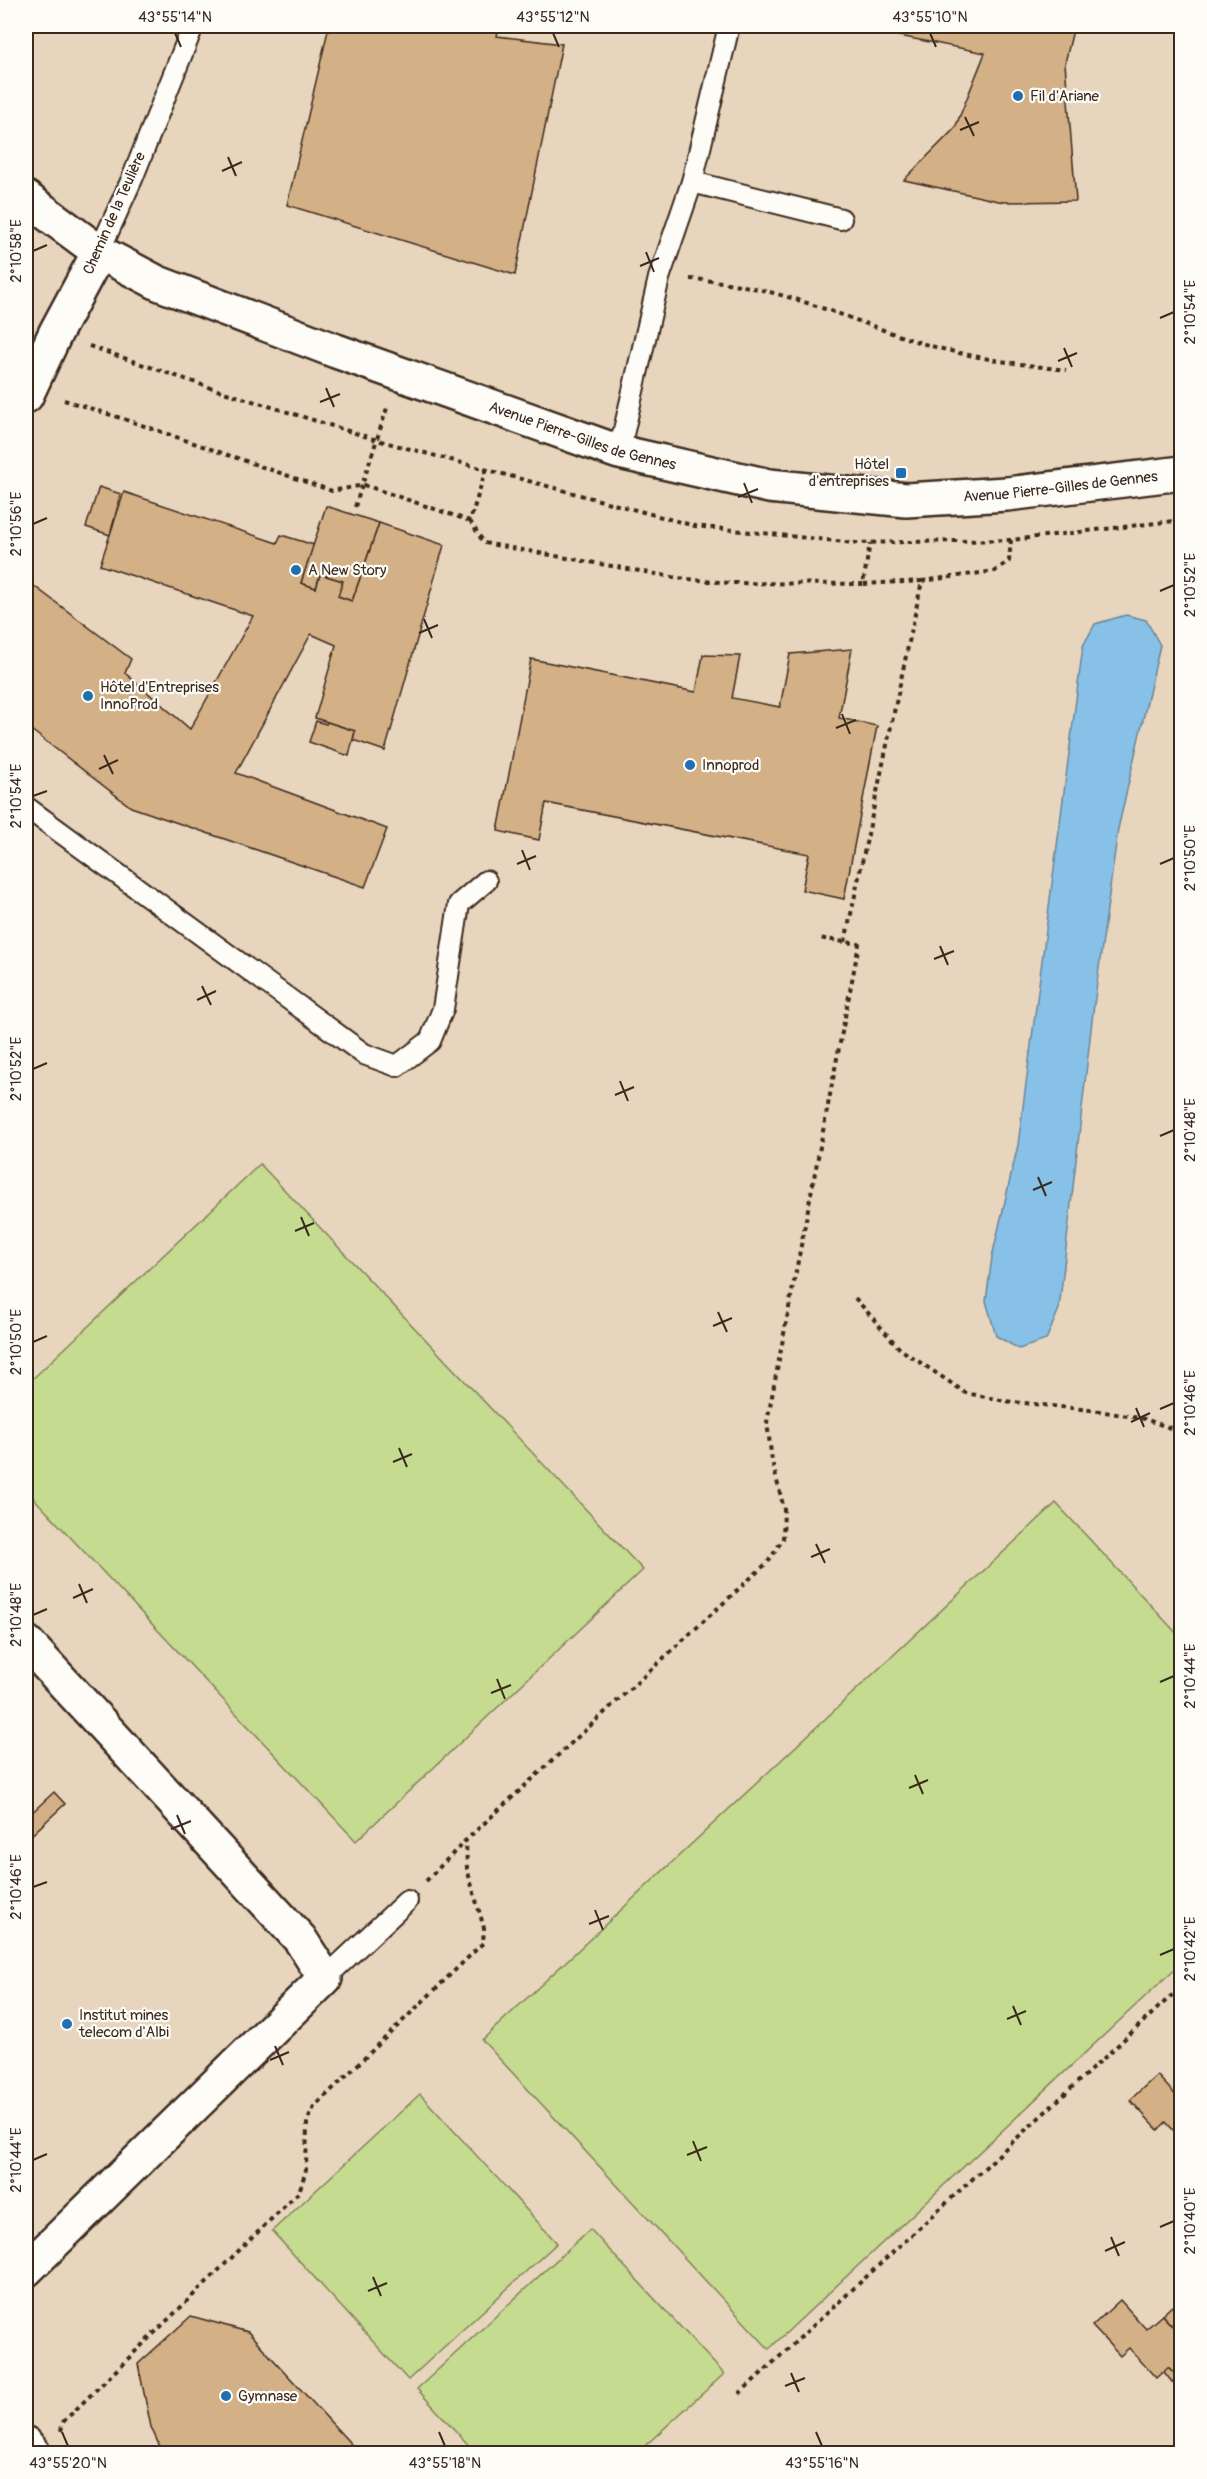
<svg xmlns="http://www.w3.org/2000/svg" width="1207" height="2479" font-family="Pangolin,sans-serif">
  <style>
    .built { fill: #e8d5bd }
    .green { fill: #c5db90; stroke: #808257; stroke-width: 1.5 }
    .water { fill: #88c1e7; stroke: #698597; stroke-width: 1.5 }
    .building { fill: #d4b086; stroke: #3b2a1e; stroke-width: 1.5 }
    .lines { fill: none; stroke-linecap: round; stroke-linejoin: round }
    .service-casing { stroke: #3b2a1e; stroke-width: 24 }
    .minor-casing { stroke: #3b2a1e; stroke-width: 38 }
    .path { stroke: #3b2a1e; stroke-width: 4; stroke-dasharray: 4.5 4.5; stroke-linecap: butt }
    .service { stroke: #fdfcf7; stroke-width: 20 }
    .minor { stroke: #fdfcf7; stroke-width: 33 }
    .ticks { fill: none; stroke: #3b2a1e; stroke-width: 2 }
    .poi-dot { fill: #1f6fb2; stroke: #fdfcf7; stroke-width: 2 }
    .labels { text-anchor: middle; stroke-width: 4.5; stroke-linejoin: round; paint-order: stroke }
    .poi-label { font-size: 15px; fill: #3b2a1e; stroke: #fdfcf7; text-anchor: start }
    .street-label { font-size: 15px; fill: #3b2a1e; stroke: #fdfcf7 }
    .neatline { fill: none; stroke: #3b2a1e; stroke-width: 2 }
    .ticks-label { font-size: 15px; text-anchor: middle; fill: #3b2a1e }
  </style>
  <rect width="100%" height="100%" fill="#f1e5d5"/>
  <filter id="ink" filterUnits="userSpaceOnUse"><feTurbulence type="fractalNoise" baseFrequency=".0167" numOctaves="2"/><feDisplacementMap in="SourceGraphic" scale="12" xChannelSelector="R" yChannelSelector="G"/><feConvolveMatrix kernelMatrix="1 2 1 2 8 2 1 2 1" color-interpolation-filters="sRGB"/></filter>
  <g filter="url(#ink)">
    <path class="built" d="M26,26h1155v2427l-1155,1z"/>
    <g class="green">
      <path d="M260,1164l383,406 -287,271 -330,-351v-105z"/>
      <path d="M1056,1503l125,135v325l-412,386 -287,-309z"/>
      <path d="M420,2094l137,149 -149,137 -136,-149z"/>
      <path d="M590,2229l134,145 -87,79h-161l-59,-64z"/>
    </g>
    <path class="water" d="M1126,615l20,5 14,25 -42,184 -25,183 -34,297 -13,31 -27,9 -23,-13 -10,-35 6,-44 26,-112 65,-499 12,-22z"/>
    <g class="building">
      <path d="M329,26h170l-2,10 65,8 -47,231 -228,-70z"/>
      <path d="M849,26h225l-9,37 11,138 -73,1 -99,-22 51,-52 30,-75z"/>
      <path d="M99,487l22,7 -11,41 -24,-8z"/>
      <path d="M124,492l153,51 4,-8 33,10 -13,38 15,5 4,-14 23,7 -5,15 14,5 27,-78 65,22 -59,206 -32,-11 2,-9 -40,-13 21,-73 -25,-11 -75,139 151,56 -22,58 -234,-80 -105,-81v-146l105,79 -6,14 65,56 63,-113 -153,-51z"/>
      <path d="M326,506l53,17 -27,78 -14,-5 5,-15 -23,-7 -4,14 -15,-5z"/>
      <path d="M852,649l-13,69 38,8 -33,173 -42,-9 7,-36 -263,-51 -7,37 -41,-9 33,-172 165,33 7,-37 37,1 -8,42 48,9 10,-53z"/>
      <path d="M316,721l10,3 1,-2 28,9 -6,25 -40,-14z"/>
      <path d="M54,1792l11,12 -39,36v-22z"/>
      <path d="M1157,2075l25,27v38l-16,-18 -8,8 -28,-30z"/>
      <path d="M1120,2300l26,29 16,-14 20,21v56l-10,-10 6,-5 -10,-10 -12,11 -27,-30 -9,8 -28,-30z"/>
      <path d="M1172,2306l10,11v19l-20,-21z"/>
      <path d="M191,2316l57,16 112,122h-197l-12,-27 -13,-63z"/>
      <path d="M1168,2367l10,10 -6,5 -8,-10z"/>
    </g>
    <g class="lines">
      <defs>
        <g id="service">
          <path d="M692,182l149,37"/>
          <path d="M99,252l33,-73 61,-153"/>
          <path d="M619,452l40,-174 33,-96 37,-156"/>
          <path d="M26,807l338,247 33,12 33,-25 13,-32 16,-105 27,-23"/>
          <path d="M325,1978l82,-77"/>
        </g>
        <g id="minor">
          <path id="s1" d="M26,198l73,54 59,31 178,68 283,101 150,34 137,14 101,-6 175,-21"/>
          <path d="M26,396l30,-64 43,-80"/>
          <path d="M26,1642l274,297 25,39 -299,292"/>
          <path d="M26,2444l8,10"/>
        </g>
      </defs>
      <use href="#service" class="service-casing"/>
      <use href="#minor" class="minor-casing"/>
      <g class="path">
        <path d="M690,279c80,4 153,38 228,63 48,15 99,22 148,28"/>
        <path d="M89,346l122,42 166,52 318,86 160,17 156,-3 171,-20"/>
        <path d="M64,400l69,22 199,69 32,-6 106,36"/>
        <path d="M486,469l-16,52 14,22 194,35 51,5 134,1"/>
        <path d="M355,507l32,-99"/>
        <path d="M922,581l73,-10 14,-10 2,-21"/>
        <path d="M845,942l77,-361 -59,3 7,-41"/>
        <path d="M855,1298l45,51 66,44 39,8 94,10 46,8 37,13"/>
        <path d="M426,1881l40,-41 302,-278 15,-23 1,-30 -12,-48 -5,-39 92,-478 -41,-6"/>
        <path d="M739,2394l443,-408"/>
        <path d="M61,2431l2,-9 236,-230 7,-22 1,-48 7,-15 169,-164 1,-15 -17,-59 -1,-28"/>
      </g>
      <use href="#service" class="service"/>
      <use href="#minor" class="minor"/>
    </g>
  </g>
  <path class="ticks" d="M175,33l6,14M553,33l6,14M930,33l6,14M965,117l9,19M960,130l19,-8M228,157l8,19M222,171l20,-9M33,251l14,-6M646,252l8,20M640,266l19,-8M1160,318l14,-6M1064,348l8,19M1058,361l19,-8M326,388l8,19M320,402l20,-8M744,483l8,20M738,497l20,-8M33,524l14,-6M1160,591l14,-6M424,619l8,19M419,633l19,-8M842,714l8,20M836,728l20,-8M104,755l9,19M99,769l19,-9M33,796l14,-5M522,850l8,20M517,864l19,-8M1160,864l14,-6M940,946l8,19M934,959l20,-8M202,986l9,19M197,1000l19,-9M33,1069l14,-6M620,1081l8,20M615,1095l19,-8M1160,1136l14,-6M1038,1177l8,19M1033,1190l19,-8M301,1217l8,19M295,1231l19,-8M718,1312l9,20M713,1326l19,-8M33,1342l14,-6M1136,1408l8,19M1160,1409l14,-6M1131,1422l19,-9M399,1448l8,19M393,1462l19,-8M816,1544l9,19M811,1557l19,-8M79,1584l8,19M73,1598l20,-9M33,1615l14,-6M497,1679l8,20M1160,1682l14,-6M491,1693l20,-8M915,1775l8,19M909,1788l19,-8M177,1815l8,19M171,1829l20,-8M33,1887l14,-5M595,1910l8,20M589,1924l20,-8M1160,1955l14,-6M1013,2006l8,19M1007,2019l19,-8M275,2046l8,19M270,2060l19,-8M693,2141l8,20M687,2155l20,-8M33,2160l14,-6M1160,2227l14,-6M1111,2237l8,19M1105,2251l20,-9M373,2277l8,19M368,2291l19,-8M791,2373l8,19M785,2386l20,-8M62,2432l6,14M439,2432l6,14M816,2432l6,14"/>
  <g class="poi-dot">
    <circle cx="1018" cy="96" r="6"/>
    <rect x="895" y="467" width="12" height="12" rx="3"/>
    <circle cx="296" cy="570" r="6"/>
    <circle cx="88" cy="696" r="6"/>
    <circle cx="690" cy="765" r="6"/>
    <circle cx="67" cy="2024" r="6"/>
    <circle cx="226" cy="2396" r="6"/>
  </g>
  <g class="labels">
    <g class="poi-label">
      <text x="1030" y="101">Fil d'Ariane</text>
      <text x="889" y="469" text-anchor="end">Hôtel<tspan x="889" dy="17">d'entreprises</tspan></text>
      <text x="308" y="575">A New Story</text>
      <text x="100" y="692">Hôtel d'Entreprises<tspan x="100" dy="17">InnoProd</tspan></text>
      <text x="702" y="770">Innoprod</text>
      <text x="79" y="2020">Institut mines<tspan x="79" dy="17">telecom d'Albi</tspan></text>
      <text x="238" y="2401">Gymnase</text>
    </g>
    <g class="street-label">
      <text transform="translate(114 213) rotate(-66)" y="5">Chemin de la Teulière</text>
      <text dy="5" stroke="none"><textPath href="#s1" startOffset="609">Avenue Pierre-Gilles de Gennes</textPath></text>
      <text dy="5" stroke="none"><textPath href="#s1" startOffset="1095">Avenue Pierre-Gilles de Gennes</textPath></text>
    </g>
  </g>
  <rect width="1207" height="2479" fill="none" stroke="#fdfcf7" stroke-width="66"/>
  <rect x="33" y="33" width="1141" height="2413" class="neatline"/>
  <g class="ticks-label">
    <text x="175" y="22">43°55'14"N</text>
    <text x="553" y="22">43°55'12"N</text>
    <text x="930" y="22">43°55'10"N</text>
    <text transform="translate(16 251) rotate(-90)" y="5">2°10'58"E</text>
    <text transform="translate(1190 312) rotate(-90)" y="5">2°10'54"E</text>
    <text transform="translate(16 524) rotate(-90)" y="5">2°10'56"E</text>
    <text transform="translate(1190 585) rotate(-90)" y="5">2°10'52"E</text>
    <text transform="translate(16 796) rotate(-90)" y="5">2°10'54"E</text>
    <text transform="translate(1190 858) rotate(-90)" y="5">2°10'50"E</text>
    <text transform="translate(16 1069) rotate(-90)" y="5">2°10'52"E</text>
    <text transform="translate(1190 1130) rotate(-90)" y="5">2°10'48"E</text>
    <text transform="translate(16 1342) rotate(-90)" y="5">2°10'50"E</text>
    <text transform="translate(1190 1403) rotate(-90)" y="5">2°10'46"E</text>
    <text transform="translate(16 1615) rotate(-90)" y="5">2°10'48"E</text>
    <text transform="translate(1190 1676) rotate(-90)" y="5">2°10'44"E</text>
    <text transform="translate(16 1887) rotate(-90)" y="5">2°10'46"E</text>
    <text transform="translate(1190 1949) rotate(-90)" y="5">2°10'42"E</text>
    <text transform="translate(16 2160) rotate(-90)" y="5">2°10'44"E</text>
    <text transform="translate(1190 2221) rotate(-90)" y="5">2°10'40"E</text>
    <text x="68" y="2468">43°55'20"N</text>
    <text x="445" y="2468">43°55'18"N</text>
    <text x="822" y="2468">43°55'16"N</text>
  </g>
</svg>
